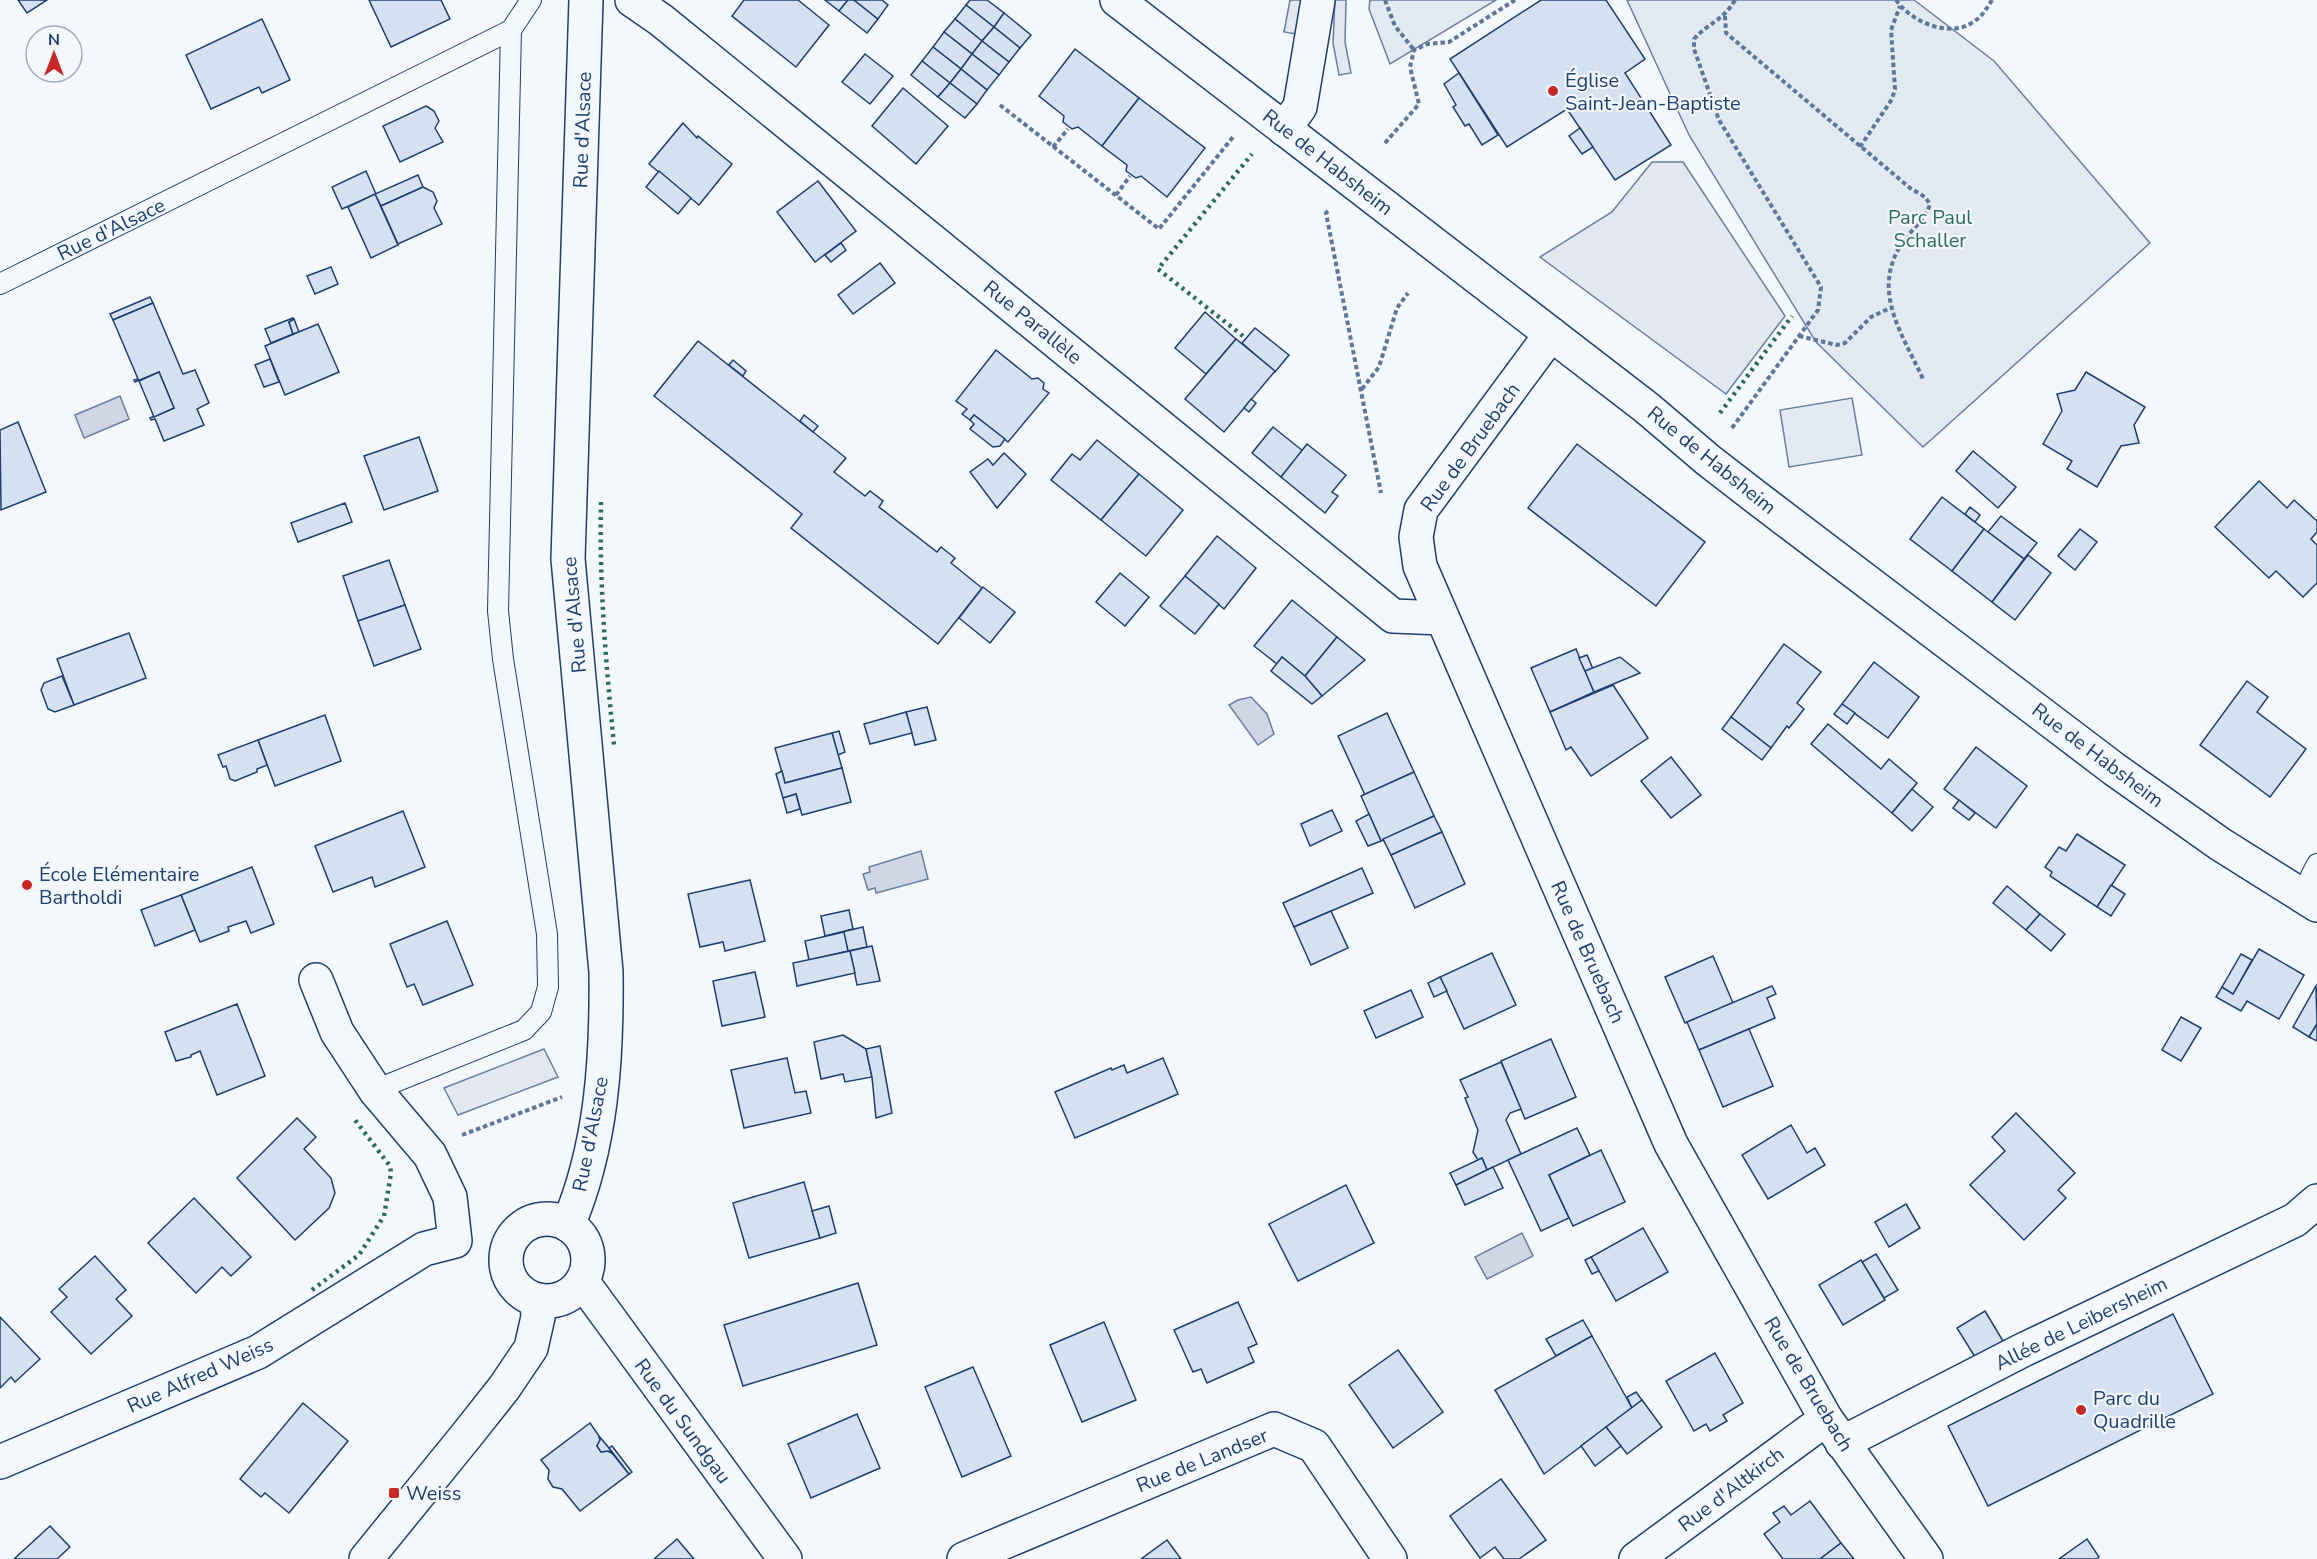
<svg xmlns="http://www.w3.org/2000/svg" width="2317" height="1559" font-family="'Nunito Sans',sans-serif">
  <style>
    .green { fill: #e3e9f0; stroke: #687fa3; stroke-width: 1.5 }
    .parking { fill: #e3e8f0; stroke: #687fa3; stroke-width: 1.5 }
    .water { fill: #cfd7e4; stroke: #687fa3; stroke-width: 1.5 }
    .building { fill: #d5e0f0; stroke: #1d3f73; stroke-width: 1.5 }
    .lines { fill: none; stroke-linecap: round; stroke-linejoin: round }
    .lane-casing { stroke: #1d3f73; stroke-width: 22 }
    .street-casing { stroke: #1d3f73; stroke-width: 36 }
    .path { stroke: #5e769c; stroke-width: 4; stroke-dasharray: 4.5 3; stroke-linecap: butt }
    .lane { stroke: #f4f7fb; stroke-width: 20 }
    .street { stroke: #f4f7fb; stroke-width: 33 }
    .hedge { stroke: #2c6c60; stroke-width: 4.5; stroke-dasharray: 3 4.5; stroke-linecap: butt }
    .poi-dot { fill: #c62828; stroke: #f4f7fb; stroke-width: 2 }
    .labels { text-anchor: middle; stroke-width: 4.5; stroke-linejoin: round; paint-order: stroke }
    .poi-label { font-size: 20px; fill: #1d3f73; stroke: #f4f7fb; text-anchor: start }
    .street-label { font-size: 20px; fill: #1d3f73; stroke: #f4f7fb }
    .park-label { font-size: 20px; fill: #2c6c60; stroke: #f4f7fb }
  </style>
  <rect width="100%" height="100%" fill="#f4f7fb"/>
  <g class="green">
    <path d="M1370,0h126l-106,64 -21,-55z"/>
    <path d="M1627,0h287l80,61 156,182 -227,204 -107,-105 -127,-207z"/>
    <path d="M1852,398l10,57 -73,12 -9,-57z"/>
  </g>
  <g class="parking">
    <path d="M1290,0h12l-6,34 -12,-2z"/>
    <path d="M1335,0h11l-1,42 6,31 -12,2 -6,-32z"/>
    <path d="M1652,162h31l102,154 -59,78 -186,-137 72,-45z"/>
    <path d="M544,1049l14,28 -100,38 -14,-27z"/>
  </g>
  <g class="water">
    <path d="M120,396l9,23 -45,19 -9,-23z"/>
    <path d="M1251,697l16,17 7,20 -16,11 -29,-40 9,-5z"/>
    <path d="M921,851l7,28 -52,14 -1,-5 -7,2 -5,-16 7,-2 -1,-5z"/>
    <path d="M1522,1233l11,23 -46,23 -12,-22z"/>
  </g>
  <g class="building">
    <path d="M18,0h29l-20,13z"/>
    <path d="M369,0h72l9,19 -59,28z"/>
    <path d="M744,0h54l31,25 -33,42 -64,-51z"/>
    <path d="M825,0h23l-9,11z"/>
    <path d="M848,0h6l24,19 -11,14 -28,-22z"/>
    <path d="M854,0h28l6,5 -10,14z"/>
    <path d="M970,0h17l17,13 -10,14 -28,-22z"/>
    <path d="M1541,0h65l39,59 -20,14 46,72 -56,35 -48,-71 -60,38 -57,-88z"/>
    <path d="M966,5l28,22 -12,14 -27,-22z"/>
    <path d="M1004,13l27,22 -11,13 -26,-21z"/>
    <path d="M262,19l28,61 -28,13 -3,-6 -48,22 -25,-54z"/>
    <path d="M955,19l27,22 -10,13 -28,-22z"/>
    <path d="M994,27l26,21 -11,14 -27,-21z"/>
    <path d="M944,32l28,22 -11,15 -28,-22z"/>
    <path d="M982,41l27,21 -10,13 -27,-21z"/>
    <path d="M933,47l28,22 -11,14 -28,-22z"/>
    <path d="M1075,49l64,49 -37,48 -24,-19 -6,2 -9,-7 1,-6 -25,-20z"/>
    <path d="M865,54l28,22 -23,28 -28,-22z"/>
    <path d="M972,54l27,21 -12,15 -26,-21z"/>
    <path d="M922,61l28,22 -12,14 -27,-22z"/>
    <path d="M961,69l26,21 -10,14 -27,-21z"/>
    <path d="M1459,73l39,62 -16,10 -13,-21 -4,2 -12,-19 3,-2 -12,-21z"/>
    <path d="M950,83l27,21 -12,14 -27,-21z"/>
    <path d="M903,88l45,38 -32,38 -44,-38z"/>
    <path d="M1139,98l66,50 -38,49 -26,-21 -5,2 -10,-7 1,-6 -25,-19z"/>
    <path d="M426,106l8,5 5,10 -4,7 8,14 -43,20 -17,-36z"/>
    <path d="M683,123l14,15 1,-2 34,28 -33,41 -50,-41z"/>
    <path d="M1580,128l13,19 -11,7 -13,-18z"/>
    <path d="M366,171l10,23 -34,15 -10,-22z"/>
    <path d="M659,171l32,27 -13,16 -32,-27z"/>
    <path d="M418,175l5,12 -42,19 -6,-12z"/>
    <path d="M818,181l38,50 -41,31 -38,-50z"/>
    <path d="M423,187l10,5 4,9 -3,7 8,16 -44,20 -17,-38z"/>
    <path d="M375,194l23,51 -27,13 -23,-51z"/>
    <path d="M841,243l5,7 -15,12 -6,-7z"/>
    <path d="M880,263l15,20 -42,31 -15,-19z"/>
    <path d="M331,267l7,17 -23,10 -8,-18z"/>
    <path d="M150,297l3,6 -40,17 -3,-6z"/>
    <path d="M153,303l30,71 12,-4 14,33 -12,6 7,16 -40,16 -9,-22 -4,1 -1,-2 24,-10 -15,-36 -24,10 -1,-2 4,-1 -25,-59z"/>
    <path d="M1205,312l31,27 -30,35 -31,-26z"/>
    <path d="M293,318l1,1 -5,3 4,12 -22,9 -6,-14z"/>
    <path d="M294,319l5,13 -6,2 -4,-12z"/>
    <path d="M318,324l21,48 -54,23 -20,-49z"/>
    <path d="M1255,328l34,27 -14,17 -33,-29z"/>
    <path d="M1236,339l39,32 -51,61 -39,-33z"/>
    <path d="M698,341l148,117 -12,14 31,24 5,-5 13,10 -4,6 58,45 4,-5 14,11 -4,5 31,25 -44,56 -147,-116 11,-14 -148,-118z"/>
    <path d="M996,350l36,29 6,-1 6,5 -1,6 6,4 -41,49 -34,-27 -4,5 -8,-6 5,-5 -11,-8z"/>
    <path d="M270,359l9,23 -15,5 -9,-22z"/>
    <path d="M733,360l13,11 -3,5 -14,-11z"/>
    <path d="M159,372l15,36 -20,9 -15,-36z"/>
    <path d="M2086,372l59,35 -11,18 5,18 -18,3 -24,41 -30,-18 5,-8 -29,-17 19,-33 -5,-17 18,-4z"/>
    <path d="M1251,399l5,4 -7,9 -5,-4z"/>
    <path d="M804,415l14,11 -5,6 -13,-11z"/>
    <path d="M974,415l31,24 -5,7 -7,1 -23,-18 4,-5 -4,-4z"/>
    <path d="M18,422l28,70 -45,18 -1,-80z"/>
    <path d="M1273,427l30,24 -22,26 -29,-24z"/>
    <path d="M419,437l19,54 -54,19 -20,-54z"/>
    <path d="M1097,440l42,34 -38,46 -50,-40 21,-26 8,6z"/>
    <path d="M1307,444l39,31 -14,17 6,4 -13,17 -44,-36z"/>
    <path d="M1577,444l128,98 -49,64 -128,-98z"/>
    <path d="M1973,451l43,36 -18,21 -42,-37z"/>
    <path d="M1004,453l22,21 -29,34 -27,-36 18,-13 5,6z"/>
    <path d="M1139,474l44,36 -37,46 -45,-36z"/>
    <path d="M2259,481l28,27 7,-8 23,21v11l-6,7 6,6v38l-14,14 -27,-26 -7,7 -54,-51z"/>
    <path d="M1942,497l42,32 -32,42 -42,-32z"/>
    <path d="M345,503l7,19 -54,20 -7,-19z"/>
    <path d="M1970,507l10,8 -5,7 -10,-8z"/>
    <path d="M2001,516l36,27 -13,16 -36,-27z"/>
    <path d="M1984,529l40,30 -32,43 -40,-31z"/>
    <path d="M2080,529l17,13 -22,28 -17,-14z"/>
    <path d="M1217,536l39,32 -32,41 -39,-33z"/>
    <path d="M2028,555l23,18 -36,47 -23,-18z"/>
    <path d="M389,560l16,45 -47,16 -15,-45z"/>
    <path d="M1120,573l29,24 -24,29 -29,-24z"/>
    <path d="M1185,576l34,28 -24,30 -35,-28z"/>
    <path d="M983,587l32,25 -25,31 -31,-25z"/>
    <path d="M1292,600l45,37 -32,39 -23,-19 -5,7 -23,-18z"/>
    <path d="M405,605l16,44 -47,17 -16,-45z"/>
    <path d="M129,633l17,45 -72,27 -17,-46z"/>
    <path d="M1337,637l28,23 -43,36 -17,-20z"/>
    <path d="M1784,644l37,28 -24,31 7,6 -15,19 -2,-2 -16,22 -40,-31z"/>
    <path d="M1576,649l18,43 -44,20 -19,-44z"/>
    <path d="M1587,655l6,14 -8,2 -6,-13z"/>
    <path d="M1282,657l23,19 17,20 -10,8 -41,-33z"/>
    <path d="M1620,657l20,16 -46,19 -9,-21z"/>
    <path d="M1874,662l45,35 -31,41 -46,-34z"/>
    <path d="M62,676l12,29 -19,7 -7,-3 -7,-19 3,-7z"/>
    <path d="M2247,681l21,16 -11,15 49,37 -36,48 -70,-52z"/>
    <path d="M1613,685l35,53 -57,38 -20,-29 -5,3 -16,-38z"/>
    <path d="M1842,704l13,9 -8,11 -13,-10z"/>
    <path d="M927,707l9,33 -21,5 -9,-33z"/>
    <path d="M906,712l6,21 -42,11 -6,-20z"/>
    <path d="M1387,713l27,59 -49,23 -27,-59z"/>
    <path d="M325,715l16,46 -66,25 -17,-46z"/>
    <path d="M1731,717l40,31 -9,12 -40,-31z"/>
    <path d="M1828,724l53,45 8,-10 28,24 -25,30 -81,-69z"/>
    <path d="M839,731l6,21 -7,3 -6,-22z"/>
    <path d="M832,733l10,35 -57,15 -10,-35z"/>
    <path d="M258,740l9,25 -10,4v3l-22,9 -5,-2 -4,-13 -3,1 -5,-12z"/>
    <path d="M1976,747l51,39 -31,42 -52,-39z"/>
    <path d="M1671,757l30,38 -30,23 -30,-37z"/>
    <path d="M842,768l9,34 -49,13 -6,-21 -13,4 -7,-24 6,-3 3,12z"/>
    <path d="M1414,772l20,44 -53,25 -20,-45z"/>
    <path d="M1912,789l21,18 -21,24 -20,-18z"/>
    <path d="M796,794l4,15 -13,4 -4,-15z"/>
    <path d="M1959,800l16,13 -6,7 -16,-12z"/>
    <path d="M1332,810l10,21 -32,15 -9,-22z"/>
    <path d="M403,811l22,56 -50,20 -3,-10 -39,15 -18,-46z"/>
    <path d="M1369,814l12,27 -13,5 -12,-25z"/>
    <path d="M1434,816l8,16 -51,23 -8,-16z"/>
    <path d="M1442,832l23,52 -50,24 -24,-53z"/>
    <path d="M2077,834l48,31 -28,42 -47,-31 2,-4 -7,-5 14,-20 7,4z"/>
    <path d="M252,867l22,57 -23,9 -5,-12 -18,6 1,4 -29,11 -19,-47z"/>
    <path d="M1362,868l11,25 -79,34 -11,-24z"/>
    <path d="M750,880l15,61 -40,10 -2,-9 -23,5 -12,-53z"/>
    <path d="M2111,885l14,9 -14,22 -14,-9z"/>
    <path d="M2007,886l33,28 -14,16 -33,-27z"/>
    <path d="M181,895l14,35 -40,16 -14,-36z"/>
    <path d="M849,910l4,19 -28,7 -4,-20z"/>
    <path d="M1331,911l17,37 -37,17 -17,-38z"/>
    <path d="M2040,914l25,20 -14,17 -25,-21z"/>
    <path d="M447,921l26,64 -50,20 -9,-21 -7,3 -17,-43z"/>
    <path d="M863,927l4,20 -19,4 -6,-19z"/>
    <path d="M844,932l4,19 -39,9 -4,-19z"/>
    <path d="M872,946l8,35 -23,4 -7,-34z"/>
    <path d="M2259,949l45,26 -25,44 -32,-18 -6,10 -25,-14 6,-10 11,7z"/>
    <path d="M850,951l5,22 -58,13 -4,-23z"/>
    <path d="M1492,953l24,52 -52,24 -24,-52z"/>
    <path d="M2241,954l11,6 -19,34 -11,-7z"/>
    <path d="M1713,956l20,47 -48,20 -20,-46z"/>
    <path d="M755,972l10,45 -43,9 -9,-45z"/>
    <path d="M1440,977l7,14 -13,6 -6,-14z"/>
    <path d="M1772,986l4,8 -9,4 8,20 -76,32 -12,-28z"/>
    <path d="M2316,986l1,38 -8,13 -16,-10z"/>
    <path d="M1411,990l12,27 -47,21 -12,-27z"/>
    <path d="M237,1004l28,72 -48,19 -17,-44 -9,4v2l-15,4 -11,-29z"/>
    <path d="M2181,1017l20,11 -20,33 -19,-11z"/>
    <path d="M2317,1024v17l-8,-4z"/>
    <path d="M1749,1029l24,57 -50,21 -24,-57z"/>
    <path d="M843,1035l23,14 6,28 -27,5 -2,-8 -22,5 -7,-37z"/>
    <path d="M1551,1039l25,58 -51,22 -24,-58z"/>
    <path d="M880,1046l12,67 -16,5 -4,-41 -6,-28z"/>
    <path d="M787,1058l8,35 11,-2 5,22 -67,15 -13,-58z"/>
    <path d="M1163,1058l15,36 -103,44 -20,-46 56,-24 1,2 12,-5 3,8z"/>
    <path d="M1501,1062l20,47 -11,4 -4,7 15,34 -34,16 -5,-12 -4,2 -5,-8 5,-22 -13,-32 3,-1 -8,-17z"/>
    <path d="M2016,1113l59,60 -17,17 8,8 -42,42 -54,-55 35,-34 -13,-14z"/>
    <path d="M297,1118l19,19 -12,12 27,29 4,15 -6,15 -34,32 -58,-62z"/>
    <path d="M1791,1125l16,28 8,-5 10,17 -57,34 -26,-44z"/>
    <path d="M1577,1128l13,27 -41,20 20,43 -28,13 -33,-71z"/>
    <path d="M1601,1150l24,52 -52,24 -24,-51z"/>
    <path d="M1482,1158l5,12 -31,15 -6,-12z"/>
    <path d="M1493,1167l10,21 -38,17 -9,-20z"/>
    <path d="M804,1182l16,56 -71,20 -16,-55z"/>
    <path d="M1346,1185l28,58 -76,38 -29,-57z"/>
    <path d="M194,1198l57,59 -20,19 -9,-9 -26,26 -48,-50z"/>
    <path d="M1906,1204l14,24 -31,19 -14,-25z"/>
    <path d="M829,1206l7,27 -16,5 -8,-27z"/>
    <path d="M1643,1228l25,44 -52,29 -25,-44z"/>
    <path d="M1876,1254l22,36 -14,8 -22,-36z"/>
    <path d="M95,1256l31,34 -10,9 16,17 -41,38 -40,-42 16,-15 -8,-8z"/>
    <path d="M1591,1257l8,14 -7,3 -7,-14z"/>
    <path d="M1861,1260l24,40 -42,25 -24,-40z"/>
    <path d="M858,1283l19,62 -134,41 -19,-61z"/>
    <path d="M1238,1302l19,42 -9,4 6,14 -47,21 -6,-14 -8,3 -19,-42z"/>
    <path d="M1985,1311l18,30 -28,16 -18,-29z"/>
    <path d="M2173,1314l40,80 -225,112 -40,-80z"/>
    <path d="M0,1317l40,42 -25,23 -4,-5 -11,11z"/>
    <path d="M1583,1320l9,16 -36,20 -10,-17z"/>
    <path d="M1104,1322l32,78 -54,22 -32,-77z"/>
    <path d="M1592,1336l40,72 -88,66 -49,-84z"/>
    <path d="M1398,1350l45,62 -50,36 -44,-63z"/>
    <path d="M1715,1353l28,50 -20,12 4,6 -17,10 -4,-7 -12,7 -28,-50z"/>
    <path d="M973,1367l38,89 -49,21 -37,-90z"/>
    <path d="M1636,1392l6,8 -10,8 -5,-11z"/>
    <path d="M1642,1400l20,27 -35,27 -21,-27z"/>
    <path d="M303,1403l45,38 -59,72 -24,-20 -4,4 -21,-18z"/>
    <path d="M857,1414l23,54 -69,30 -23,-54z"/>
    <path d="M590,1423l9,13 1,4 -3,6 4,6 7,-1 4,2 17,21 -49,37 -18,-22 -9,-2 -5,-8 1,-9 -8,-10z"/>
    <path d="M1606,1427l15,19 -26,20 -14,-20z"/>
    <path d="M599,1436l10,12 3,5 -4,-2 -7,1 -4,-6 3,-6z"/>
    <path d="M612,1446l20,26 -3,2 -20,-26z"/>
    <path d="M1501,1479l45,61 -27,19h-15l-9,-12 -15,11 -30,-42z"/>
    <path d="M1810,1501l31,42 -21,16h-37l-19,-25 16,-12 -7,-9 11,-7 7,9z"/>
    <path d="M50,1526l20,21 -13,12h-43z"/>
    <path d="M677,1539l17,20h-40z"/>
    <path d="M2087,1539l12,18 -3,2h-37z"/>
    <path d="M1167,1540l14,19h-40z"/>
    <path d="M1841,1543l13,16h-34z"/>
  </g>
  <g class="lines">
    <defs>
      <g id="lane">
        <path d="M0,284l511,-254"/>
        <path d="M2301,896l16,-32"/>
        <path d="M375,1090l149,-60 17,-18 7,-25 -1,-53 -44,-275 -5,-48 13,-581 20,-30"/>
      </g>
      <g id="street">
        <path d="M632,0l29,20 732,596 49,2"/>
        <path d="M1117,0l530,408 61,52 53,41 353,268 106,75 97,61"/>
        <path d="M1284,129l16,-22 18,-107"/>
        <path d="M1551,334l-130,176 -5,27 4,29 251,578 155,275 100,140"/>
        <circle cx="547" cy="1260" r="41"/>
        <path d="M568,1225c34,-80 39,-167 38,-253l-38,-413 18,-559"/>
        <path d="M582,1281l203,278"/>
        <path d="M1842,1443l179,-92 274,-131 22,-19"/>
        <path d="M0,1462l258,-110 166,-103 31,-8 -5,-44 -20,-42 -55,-65 -38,-58 -21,-52"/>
        <path d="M366,1559l100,-123 38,-48 27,-40 7,-31 -1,-17"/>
        <path d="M964,1559l310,-130 40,17 76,113"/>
        <path d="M1636,1559l190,-140"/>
      </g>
    </defs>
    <use href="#lane" class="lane-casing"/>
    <use href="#street" class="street-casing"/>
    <g class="path">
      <path d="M1385,0l10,26 19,24"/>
      <path d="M1896,0c14,21 51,37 74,24 11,-6 16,-14 22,-24"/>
      <path d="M1725,16l1,17 184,155 15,9 5,7c-5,17 -20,26 -29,41 -30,47 2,90 22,134"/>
      <path d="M1000,105l159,124 74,-92"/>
      <path d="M1385,143l34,-39 -9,-37 4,-17 14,-6 21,-2 66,-42"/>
      <path d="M1053,147l15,-18"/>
      <path d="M1860,147l32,-48 3,-10 -4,-59 9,-24"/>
      <path d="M1116,195l14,-19"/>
      <path d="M1328,211l-2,2 55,280"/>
      <path d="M1799,336l38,9 8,-2 26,-26 19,-9"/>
      <path d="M1362,389l17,-22 18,-59 11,-15"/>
      <path d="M1732,428l86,-118 3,-23 -102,-167 -25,-71v-10c15,-17 28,-17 41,-39"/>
      <path d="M462,1135l100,-38"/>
    </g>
    <use href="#lane" class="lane"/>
    <use href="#street" class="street"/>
    <g class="hedge">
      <path d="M1243,336l-85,-67 94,-115"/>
      <path d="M1720,413l72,-97"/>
      <path d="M601,502c-2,81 5,163 13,243"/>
      <path d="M312,1290l47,-35 25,-39 7,-43 -1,-7 -35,-46"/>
    </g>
  </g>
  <g class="poi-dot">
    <circle cx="1553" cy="91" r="6"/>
    <circle cx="27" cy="885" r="6"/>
    <circle cx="2081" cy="1410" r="6"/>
    <rect x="388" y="1487" width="12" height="12" rx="3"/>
  </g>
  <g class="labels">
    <g class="poi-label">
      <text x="1565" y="87">Église<tspan x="1565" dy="23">Saint-Jean-Baptiste</tspan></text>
      <text x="39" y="881">École Elémentaire<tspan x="39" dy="23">Bartholdi</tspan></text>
      <text x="2093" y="1405">Parc du<tspan x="2093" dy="23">Quadrille</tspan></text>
      <text x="406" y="1500">Weiss</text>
    </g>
    <g class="street-label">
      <text transform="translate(582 130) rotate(-88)" y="7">Rue d'Alsace</text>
      <text transform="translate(1328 162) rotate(38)" y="7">Rue de Habsheim</text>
      <text transform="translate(111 229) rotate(-26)" y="7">Rue d'Alsace</text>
      <text transform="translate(1033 322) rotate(39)" y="7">Rue Parallèle</text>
      <text transform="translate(1470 447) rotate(-54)" y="7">Rue de Bruebach</text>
      <text transform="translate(1712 460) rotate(39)" y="7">Rue de Habsheim</text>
      <text transform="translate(574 615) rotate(-95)" y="7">Rue d'Alsace</text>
      <text transform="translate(2098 755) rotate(37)" y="7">Rue de Habsheim</text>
      <text transform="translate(1588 952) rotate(66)" y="7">Rue de Bruebach</text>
      <text transform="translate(590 1134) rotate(-79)" y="7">Rue d'Alsace</text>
      <text transform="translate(2081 1323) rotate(-26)" y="7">Allée de Leibersheim</text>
      <text transform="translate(200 1375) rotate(-24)" y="7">Rue Alfred Weiss</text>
      <text transform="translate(1809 1384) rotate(59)" y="7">Rue de Bruebach</text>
      <text transform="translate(683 1421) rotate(54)" y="7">Rue du Sundgau</text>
      <text transform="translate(1202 1460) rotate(-22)" y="7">Rue de Landser</text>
      <text transform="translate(1731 1489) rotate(-37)" y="7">Rue d'Altkirch</text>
    </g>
    <g class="park-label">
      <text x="1930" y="224">Parc Paul<tspan x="1930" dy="23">Schaller</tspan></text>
    </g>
  </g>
  <g transform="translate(54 54)"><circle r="28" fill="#f4f7fb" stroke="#9eadc5" stroke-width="1.5"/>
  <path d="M0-4.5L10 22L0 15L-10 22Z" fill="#c62828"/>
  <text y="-9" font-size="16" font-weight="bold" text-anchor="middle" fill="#1d3f73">N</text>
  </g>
</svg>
